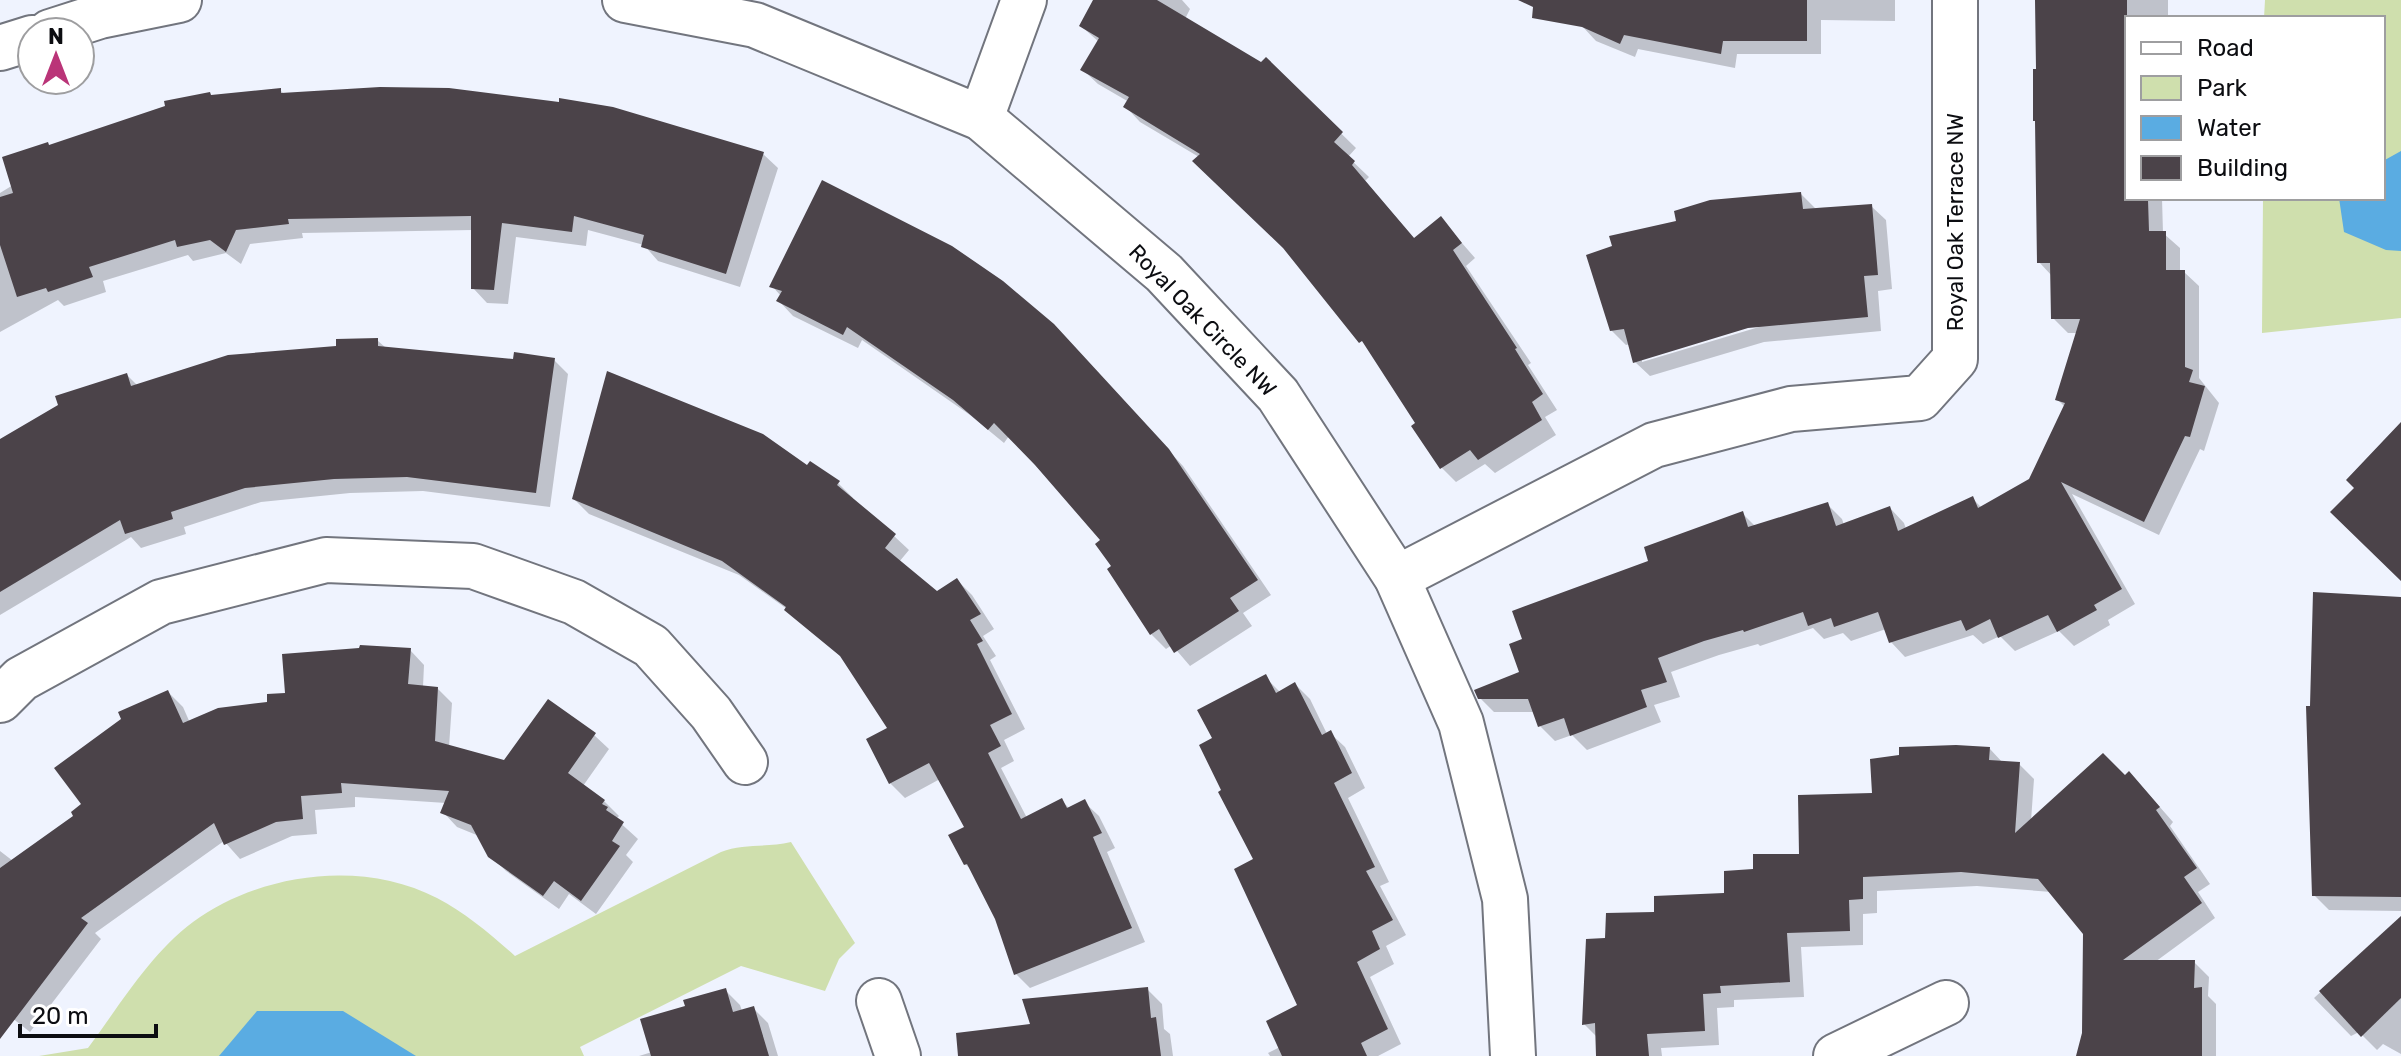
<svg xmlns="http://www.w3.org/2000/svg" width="2401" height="1056" font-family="Rubik,sans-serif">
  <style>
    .green { fill: #cfdfad }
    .water { fill: #5aace2 }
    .shadow { fill: #0003; fill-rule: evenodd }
    .building { fill: #4b4349 }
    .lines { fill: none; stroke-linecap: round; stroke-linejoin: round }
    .minor-casing { stroke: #72757e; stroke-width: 48 }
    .minor { stroke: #fff; stroke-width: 44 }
    .labels { text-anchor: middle; stroke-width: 8; stroke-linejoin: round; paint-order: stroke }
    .street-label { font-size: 22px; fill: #0c0d11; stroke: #fff }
  </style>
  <rect width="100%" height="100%" fill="#eff3fe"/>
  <g class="green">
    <path d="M2265,0h136v318l-139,15 1,-135h120v-180h-119z"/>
    <path d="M791,842l64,101 -16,16 -14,32 -84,-25 -161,81 4,9h-545l49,-8c32,-43 62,-94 105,-126 67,-49 169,-63 244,-24 29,15 53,36 78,58l206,-104c22,-9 46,-4 70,-10z"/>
  </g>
  <g class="water">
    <path d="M2401,151v100l-15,-1 -42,-18 -5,-34h44v-37z"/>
    <path d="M257,1011h86l73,45h-197z"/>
  </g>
  <g class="shadow">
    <path d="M1096,0h86l8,9 -5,10 76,46 5,-5 90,88 -8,9 21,20 -4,4 50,58 26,-20 34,39 -9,8 65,97 -3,2 29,45 -12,7 11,18 -61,38 -10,-9 -29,18 -15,-15 -23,-43 -44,-69 -86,-105 -89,-93 -59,-35 -14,-15 3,-5 -31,-18 -15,-14 16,-28 -18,-16z"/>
    <path d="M1569,0h326v21l-74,-1v34h-84l-2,14 -97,-19 -3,8 -39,-16 -14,-15z"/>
    <path d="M2038,0h130v18h-41v180h35l1,35 17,15v24h4l15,14v92l20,25 -15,48 -4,-2 -41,86 -87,-41 63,110 -27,16 2,5 -36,21 -15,-15 -44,20 -15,-15 -17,8 -10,-9 -68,22 -14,-15 -5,-13 -35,12 -8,-8 -19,6 -11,-11 -53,18 -2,-2 -39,11 -48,17 9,25 -26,8 7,17 -74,28 -15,-15 -17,6 -15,-15 -5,-14h-41l-15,-15 43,-24 3,-33 126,-78 91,-49 14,14 71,-23 15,15 2,6 46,-17 14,15 2,6 67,-30 9,9 48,-28 35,-73 -8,-8 21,-66h-10l-15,-15 -1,-42 -13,-14z"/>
    <path d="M280,90l5,5 478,59 15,14 -38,119 -82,-26 -14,-16 -56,-15 -2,16 -70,-9 -8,67 -21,-1 -14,-15v-58l-171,3 1,5 -53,6 -9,20 -15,-11 -33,8 -5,-6 -85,26 3,11 -42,14 -6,-6 -58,32v-139l13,-8 36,-39 164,-49z"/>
    <path d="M1801,194l14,14 56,-2 15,14 6,69 -14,2 3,40 -117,11 -114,34 -15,-14 -5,-18 -4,1 -15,-15zM1757,323l2,4 -117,35v-4z"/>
    <path d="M772,286l296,56 115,124 88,129 -28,18 9,13 -62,40 -18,-21 -6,4 -15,-15 -41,-64 4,-3 -11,-27 -94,-104 -5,7 -34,-28 -108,-75 -4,8 -65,-32 -14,-15 2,-5z"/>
    <path d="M377,340l9,8 128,14 40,-2 14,14 -18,133 -127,-16 -73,2 -89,9 -77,25 2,7 -45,14 -10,-11 -131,78v-173l127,-67 11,11z"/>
    <path d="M808,468l30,15 15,15 -1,2 42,36 15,14 -10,12 38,31 20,-13 15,15 22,34 -11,7 13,20 -6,4 35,69 -21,11 10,21 -13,7 26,50 34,-18 9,9 14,-7 15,14 16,32 -8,4 38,90 -115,46 -14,-14 -19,-56 -23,-46 -9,-8 1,-36 -26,-49 -35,19 -15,-15v-54l-44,-68 -59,-52 -48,-34 -150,-61 -15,-15z"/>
    <path d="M2401,599v312l-72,-1 -15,-15 -3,-187z"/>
    <path d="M410,650l14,15 -1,22 14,1 15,15 -3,44 55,15 90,-27 15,14 -26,37 21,15 15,15 -3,3 22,20 -12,16 7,7 -37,52 -27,-20 -10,15 -53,-38 -16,-16 -11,-19 -22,-9 -14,-15 3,-9 -91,-6v10l-40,3 2,24 -25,2 -52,23 -16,-18 -129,92 6,6 -71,93 -23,-18 -7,9v-172l13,10 63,-45 92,-124 15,15 7,16 79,-19 19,-10z"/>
    <path d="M1265,677l15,15 15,-8 15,15 17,35 3,-1 15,14 20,41 -17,10 41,84 -9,4 26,49 -20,11 8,18 -24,13 31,67 -23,12h-108l-2,-3 12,-6 19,-41 -43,-147 -32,-68 -9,-52z"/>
    <path d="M1990,749l13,14 16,1 15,15 -3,42 94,-44 19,12 29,33 -3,4 40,58 -12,8 17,26 -60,44h39l15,15 -1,19 8,8v52h-138l6,-23 1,-99 -34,-42 -74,-6 -100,5v22l-14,1v31l-62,2 3,50 -70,3v7l-17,1 2,37 -58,3 1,8h-64v-18l-14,-14 23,-84 49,-26 70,-19 29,-24 46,-15 73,-61z"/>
    <path d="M2401,918v136l-18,-10 -6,6 -18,-18 -8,4 -37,-38z"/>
    <path d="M1147,989l15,15 2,25 6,5 3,22h-152l12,-31z"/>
    <path d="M725,990l15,15 2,6 11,-3 15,15 10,33h-139l13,-4 35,-45z"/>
  </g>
  <g class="building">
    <path d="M1093,0h64l104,62 5,-5 77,75 -9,10 21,19 -3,4 62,73 27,-22 21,27 -9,7 64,98 -2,1 28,45 -11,8 10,18 -64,40 -8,-10 -30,19 -29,-43 4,-3 -53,-82 -3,2 -76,-95 -91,-87 8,-7 -77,-47 6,-10 -49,-27 19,-32 -20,-12z"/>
    <path d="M1518,0h289v41h-84l-2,13 -97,-19 -4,9 -38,-17 -50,-9 1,-11z"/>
    <path d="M2035,0h92v200h21l1,31h17v39h19v97l8,3 -4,12 16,4 -15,51 -5,-1 -41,86 -83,-40 61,107 -28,16 3,5 -40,22 -9,-17 -50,23 -8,-19 -24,12 -5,-11 -72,23 -11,-31 -44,15 -3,-9 -23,8 -5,-14 -59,20 -1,-2 -39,11 -46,17 9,24 -26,8 6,17 -77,29 -6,-18 -26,9 -10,-28h-50l-4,-9 45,-18 -10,-28 13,-5 -10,-28 136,-50 -4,-14 99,-36 5,16 80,-25 8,24 54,-20 8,25 75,-35 5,12 51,-29 36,-76 -10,-3 25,-81h-29l-1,-56h-13l-2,-142h-2v-52h3z"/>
    <path d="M380,87l69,1 110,14v-4l54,9 151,45 -38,122 -85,-27 3,-12 -70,-19 -2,16 -70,-9 -8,67 -23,-1v-73l-183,3 1,5 -53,6 -10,22 -16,-12 -33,7 -2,-7 -86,27 4,10 -45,15 -2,-4 -29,9 -17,-52v-48l13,-4 -11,-36 46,-15 1,3 116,-39 -1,-5 46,-9 1,3 70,-7v5z"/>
    <path d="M822,180l130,66 51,35 51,43 115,125 89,131 -28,18 9,13 -65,42 -15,-24 -9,6 -43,-66 4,-3 -16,-22 5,-4 -65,-75 -41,-42 -6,7 -35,-30 -106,-73 -4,8 -67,-34 6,-10 -13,-4z"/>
    <path d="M1801,192l2,17 69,-5 6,71 -14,1 4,41 -120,11 -115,35 -9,-34 -14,2 -24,-76 26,-9 -3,-10 67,-15 -2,-10 36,-11z"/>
    <path d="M378,338v8l135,13 1,-7 41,6 -19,135 -129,-16 -73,2 -89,9 -74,24 2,7 -48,15 -5,-14 -120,72v-153l58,-34 -3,-9 72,-23 4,13 97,-31 108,-9v-7z"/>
    <path d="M607,371l156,63 44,31 3,-4 30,20 -3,4 59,49 -11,14 52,43 20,-13 24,36 -11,6 13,21 -6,3 35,70 -22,11 11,21 -13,7 33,66 41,-21 5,10 18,-9 17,34 -9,4 39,91 -118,47 -19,-56 -28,-55 -3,1 -16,-30 16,-8 -35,-64 -40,21 -23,-45 21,-11 -47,-72 -56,-46 2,-3 -64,-46 -150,-62z"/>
    <path d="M2401,422v159l-71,-69 24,-24 -8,-8z"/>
    <path d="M2313,592l88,5v300l-89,-1 -6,-190h4z"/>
    <path d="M360,645l51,3 -3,36 30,3 -3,54 69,19 44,-61 48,34 -28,40 37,27 -3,4 6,3 -2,3 18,12 -12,19 8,5 -39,55 -27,-20 -11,15 -55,-39 -17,-32 -31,-12 9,-22 -108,-8 1,10 -41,3 2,23 -27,3 -52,23 -10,-22 -133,95 7,5 -88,116v-171l73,-52 -2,-4 10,-8 -27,-36 67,-49 -3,-7 50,-22 15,33 35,-15 49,-6v-8l18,-1 -3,-39 77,-6z"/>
    <path d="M1266,674l10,19 19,-11 27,53 9,-5 21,43 -18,10 41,84 -9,4 27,49 -21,11 8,18 -23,13 31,67 -27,14 6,13h-85l-16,-35 31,-16 -63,-136 19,-10 -35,-67 3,-2 -22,-45 13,-7 -15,-28z"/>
    <path d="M1956,745l34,2 -1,13 31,2 -5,71 88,-80 22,22 4,-4 31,36 -4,3 41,58 -13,9 18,26 -79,57h72l-1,28 8,-1v69h-126l6,-23 1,-99 -45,-55 -77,-7 -98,5v22l-14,1 1,31 -63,2 3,49 -70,4 1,7 -18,1 2,37 -58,3 2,22h-53l-1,-33 -13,2 4,-86 19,-1 1,-25 48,-1v-16l70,-3v-22l29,-2v-15h46l-1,-59 74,-2 -2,-34 29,-4v-8z"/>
    <path d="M2401,916v82l-40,39 -42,-46z"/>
    <path d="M1148,987l3,31 5,-1 5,39h-203l-2,-23 74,-9 -8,-25z"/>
    <path d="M726,988l7,24 21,-6 15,50h-118l-11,-37 45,-13 -2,-6z"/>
  </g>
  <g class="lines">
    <defs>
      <g id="minor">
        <path d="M625,0l130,25 226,93 183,155 114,122 119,183 64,145 44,176 8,157"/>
        <path d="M50,32l50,-16 79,-16"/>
        <path d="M0,48l32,-10"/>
        <path d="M981,118l43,-118"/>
        <path d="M1397,578l257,-133 137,-36 129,-11 35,-39v-359"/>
        <path d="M0,700l21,-21 140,-77 165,-42 147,6 101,36 77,44 60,67 34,49"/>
        <path d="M879,1001l19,55"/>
        <path d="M1836,1056l110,-53"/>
      </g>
    </defs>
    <use href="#minor" class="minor-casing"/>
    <use href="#minor" class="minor"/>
  </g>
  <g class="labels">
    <g class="street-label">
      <text transform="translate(1955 222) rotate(-90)" y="8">Royal Oak Terrace NW</text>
      <text transform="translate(1203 320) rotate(46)" y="8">Royal Oak Circle NW</text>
    </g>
  </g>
  <rect x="2125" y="16" width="260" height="184" fill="#ffffff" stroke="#9e9ea0" stroke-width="2"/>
  <rect x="2141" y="42" width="40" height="12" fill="#ffffff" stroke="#9e9ea0" stroke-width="2"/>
  <text x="2197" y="56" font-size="24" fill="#0c0d11">Road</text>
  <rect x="2141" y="76" width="40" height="24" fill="#cfdfad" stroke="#9e9ea0" stroke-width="2"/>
  <text x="2197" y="96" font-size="24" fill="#0c0d11">Park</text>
  <rect x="2141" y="116" width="40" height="24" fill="#5aace2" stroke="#9e9ea0" stroke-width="2"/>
  <text x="2197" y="136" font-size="24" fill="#0c0d11">Water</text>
  <rect x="2141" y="156" width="40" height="24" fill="#4b4349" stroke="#9e9ea0" stroke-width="2"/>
  <text x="2197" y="176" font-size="24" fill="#0c0d11">Building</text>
  <g transform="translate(56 56)"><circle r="38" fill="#ffffff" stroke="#9e9ea0" stroke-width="2"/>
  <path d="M0-6L14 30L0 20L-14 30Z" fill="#ba3478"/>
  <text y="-12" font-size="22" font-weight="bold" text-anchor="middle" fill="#0c0d11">N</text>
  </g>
  <path d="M20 1024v12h136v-12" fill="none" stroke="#0c0d11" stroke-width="4"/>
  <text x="32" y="1024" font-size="24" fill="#0c0d11" stroke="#ffffff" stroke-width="6" paint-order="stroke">20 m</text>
</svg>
